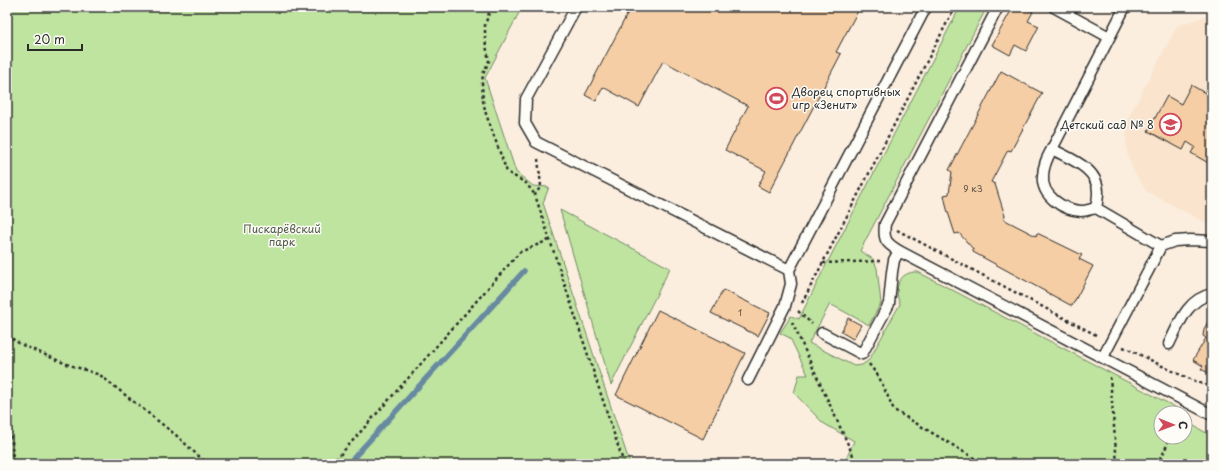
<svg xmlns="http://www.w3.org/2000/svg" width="1219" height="471" font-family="'Playpen Sans',sans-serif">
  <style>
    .built { fill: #fae4cd }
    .green { fill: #bee4a0; stroke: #748866 }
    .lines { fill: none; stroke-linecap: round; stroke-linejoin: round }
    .stream { stroke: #688aa1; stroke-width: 5.5 }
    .building { fill: #f6cea5; stroke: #2b2b2b }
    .service-casing { stroke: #2b2b2b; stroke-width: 13 }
    .path { stroke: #2b2b2b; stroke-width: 2.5; stroke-dasharray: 3 3; stroke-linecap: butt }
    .service { stroke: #fdfcf7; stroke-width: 10 }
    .labels { text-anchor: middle; stroke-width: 3; stroke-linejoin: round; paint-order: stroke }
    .number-label { font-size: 9px; fill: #5e544a }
    .poi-label { font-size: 11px; fill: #2b2b2b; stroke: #fdfcf7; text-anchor: start }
    .park-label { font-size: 11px; fill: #505948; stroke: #fdfcf7 }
  </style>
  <rect width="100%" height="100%" fill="#fbeede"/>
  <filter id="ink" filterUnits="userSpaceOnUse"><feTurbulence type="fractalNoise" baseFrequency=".025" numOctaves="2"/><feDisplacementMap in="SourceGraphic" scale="8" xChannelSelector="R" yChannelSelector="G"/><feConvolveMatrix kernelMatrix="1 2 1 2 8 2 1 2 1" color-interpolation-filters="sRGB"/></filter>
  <g filter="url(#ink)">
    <path class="built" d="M1212,14v212l-66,-35 -13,-21 -6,-17 -1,-19 4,-19 47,-89z"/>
    <g class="green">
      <path d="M7,7h515l-37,71 31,94 17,14 16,1 -6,16 87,261h-623z"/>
      <path d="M960,7h27l-127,244 13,8 4,9 4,35 -12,22 -39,-21 -21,39 45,23 8,-1 7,-5 31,-56c-7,-16 -1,-33 18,-32l261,137v4h-18v24h24v-16l27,15v28h-368l10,-23 -31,-18 -29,-30 5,-18h9l-18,-37 -10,-5 11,-17 8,3 27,-54z"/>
      <path d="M560,210l110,58 -59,117z"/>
    </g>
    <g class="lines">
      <path class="stream" d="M348,464l176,-193"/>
    </g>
    <g class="building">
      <path d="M631,7h229l-24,45 5,2 -72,138 -11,-6 8,-15 -41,-21 23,-44 -85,-45 -24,46 -36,-20 -7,14 -11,-6z"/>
      <path d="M1013,7h12l8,5 -5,9 11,5 -13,25 -11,-6 -5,10 -18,-10z"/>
      <path d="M1001,71l41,22 -31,58 -3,-1 -17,32 4,2 10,32 -2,3 33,17 1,-3 45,22 -3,4 14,7 -21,40 -99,-54v-3l-14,-16 -4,1 -8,-25 -3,-14 5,-1 3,-22 -3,-2z"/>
      <path d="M1212,81v84l-21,-12 4,-6 -8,-5 -4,8 -35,-19 19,-35 14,8 10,-19 14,8z"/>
      <path d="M723,290l47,23 -12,23 -47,-23z"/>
      <path d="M658,310l87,43 -42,86 -87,-44z"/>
      <path d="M848,318l13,7 -8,14 -12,-7z"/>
      <path d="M1210,318l2,1v56l-11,-6 2,-3 -10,-6 13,-22 -3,-2 1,-7z"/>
    </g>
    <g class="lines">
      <defs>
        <g id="service">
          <path d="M576,7l-50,92 -1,24 11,19 253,128"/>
          <path d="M998,7l-113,217c-2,16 1,19 14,27l313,164"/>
          <path d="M1054,7l55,30"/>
          <path d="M1125,7l-73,142c18,10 46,19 46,43 0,6 -1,11 -2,16l65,38"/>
          <path d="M1052,149c-5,9 -9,17 -9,27 -2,20 20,34 38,35 5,0 10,-2 15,-3"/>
          <path d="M822,333l40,21 27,-50 3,-32 2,-12 5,-9"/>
          <path d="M1169,344c10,-20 18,-45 43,-50"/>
          <path d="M1103,357l58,-111 14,-5 15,-1 22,1"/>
          <path d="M748,380l37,-74 6,-22 -2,-14 137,-263"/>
        </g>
      </defs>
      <use href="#service" class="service-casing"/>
      <g class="path">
        <path d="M491,7l-6,18v15l4,21 -6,13 -1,9 1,18 3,13 21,58 19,11 9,12"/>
        <path d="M538,159l3,27 -6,9 89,269"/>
        <path d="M897,230l201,106"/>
        <path d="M823,263l57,-2"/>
        <path d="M802,303l153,-296"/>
        <path d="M798,311l14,13"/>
        <path d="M792,322l65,142"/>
        <path d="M7,335l13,9 44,19 36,12 77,61 30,28"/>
        <path d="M1123,347c19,8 36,18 54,26 12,6 24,10 35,15"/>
        <path d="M869,364l10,13 15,33 90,54"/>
        <path d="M1110,377l7,87"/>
        <path d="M7,424l5,17 1,23"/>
        <path d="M332,464l188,-212 29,-12"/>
        <path d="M1156,464l8,-12 6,-15"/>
      </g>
      <use href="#service" class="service"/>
    </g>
  </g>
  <defs>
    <symbol id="stadium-ring" viewBox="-11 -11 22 22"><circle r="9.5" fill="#fdfcf7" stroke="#d1495b" stroke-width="1.5"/><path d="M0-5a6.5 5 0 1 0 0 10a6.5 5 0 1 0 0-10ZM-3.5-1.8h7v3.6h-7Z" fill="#d1495b"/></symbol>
    <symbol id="school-ring" viewBox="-11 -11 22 22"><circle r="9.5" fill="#fdfcf7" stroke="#d1495b" stroke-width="1.5"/><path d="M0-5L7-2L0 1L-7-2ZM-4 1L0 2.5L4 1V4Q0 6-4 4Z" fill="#d1495b"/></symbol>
  </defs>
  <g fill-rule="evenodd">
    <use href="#stadium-ring" x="764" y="86" width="25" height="25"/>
    <use href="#school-ring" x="1158" y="112" width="25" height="25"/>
  </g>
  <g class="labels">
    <g class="number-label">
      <text x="973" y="192">9 к3</text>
      <text x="740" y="316">1</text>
    </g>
    <g class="poi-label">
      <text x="792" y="96">Дворец спортивных<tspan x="792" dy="13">игр «Зенит»</tspan></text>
      <text x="1154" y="129" text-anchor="end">Детский сад № 8</text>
    </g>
    <g class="park-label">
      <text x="282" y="233">Пискарёвский<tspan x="282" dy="13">парк</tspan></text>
    </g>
  </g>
  <rect width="1219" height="471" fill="none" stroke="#fdfcf7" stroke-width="24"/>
  <rect x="12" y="12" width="1195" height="447" fill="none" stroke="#2b2b2b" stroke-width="1.5" filter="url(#ink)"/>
  <g transform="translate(1173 425) rotate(91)"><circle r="19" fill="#fdfcf7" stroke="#a9a8a5"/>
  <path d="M0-3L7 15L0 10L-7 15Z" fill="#d1495b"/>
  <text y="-6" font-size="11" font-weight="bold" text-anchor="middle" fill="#2b2b2b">С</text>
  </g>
  <path d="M28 44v6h54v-6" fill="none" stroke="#2b2b2b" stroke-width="2"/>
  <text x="34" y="44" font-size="12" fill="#2b2b2b" stroke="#fdfcf7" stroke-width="3" paint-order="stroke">20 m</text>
</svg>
